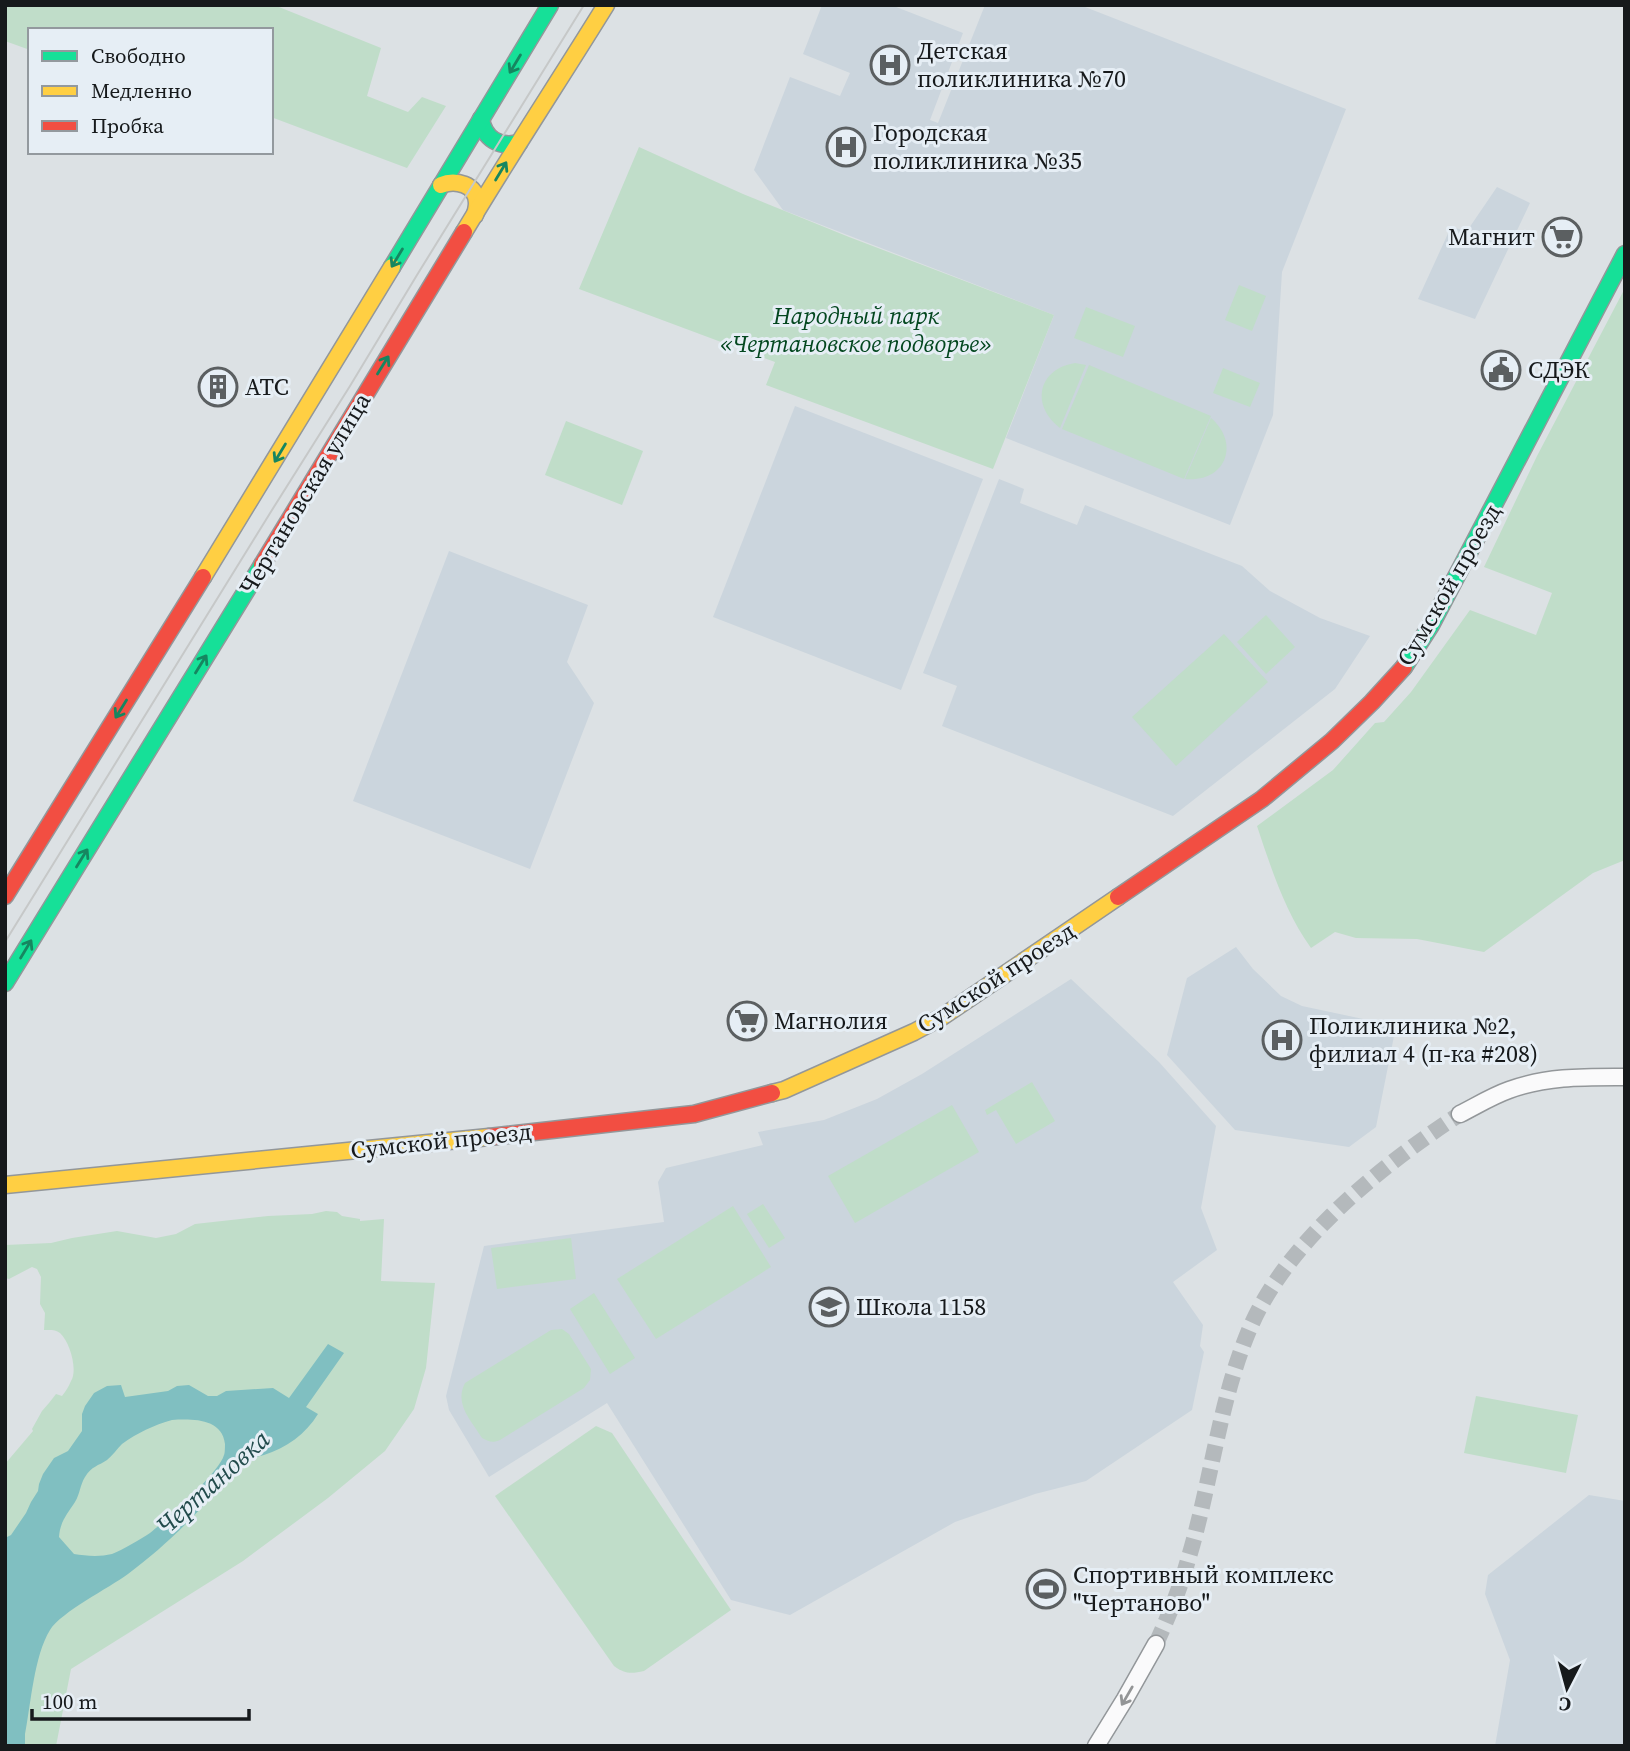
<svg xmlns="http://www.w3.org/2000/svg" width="1630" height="1751" font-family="'Source Serif 4',serif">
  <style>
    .built { fill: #cbd5dd }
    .green { fill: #c0ddc9 }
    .water { fill: #80bfc1; fill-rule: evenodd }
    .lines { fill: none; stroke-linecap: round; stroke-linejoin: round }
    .street-tunnel { stroke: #b4b9bc; stroke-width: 16; stroke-dasharray: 16 8; stroke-linecap: butt }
    .street-casing { stroke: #93979a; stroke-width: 19 }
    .fast-casing { stroke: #93979a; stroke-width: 19 }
    .slow-casing { stroke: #93979a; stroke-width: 19 }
    .jam-casing { stroke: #93979a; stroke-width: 19 }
    .street { stroke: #fafafb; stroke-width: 16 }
    .fast { stroke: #16e098; stroke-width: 16 }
    .slow { stroke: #ffcf43; stroke-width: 16 }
    .jam { stroke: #f24e42; stroke-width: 16 }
    .tram { stroke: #c6c8c8; stroke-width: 2 }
    .oneway { stroke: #168660 }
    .oneway2 { stroke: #939596 }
    .labels { text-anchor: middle; stroke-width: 6; stroke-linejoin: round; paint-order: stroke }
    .poi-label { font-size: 24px; fill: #16191b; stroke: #e6eef5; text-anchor: start }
    .park-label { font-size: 24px; font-style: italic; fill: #03471f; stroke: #e6eef5 }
    .street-label { font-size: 24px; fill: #16191b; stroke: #e6eef5 }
    .water-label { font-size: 26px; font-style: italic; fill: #224b4c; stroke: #e6eef5 }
  </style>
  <rect width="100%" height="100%" fill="#dce1e4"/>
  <g class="built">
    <path d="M822,5h69l72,28 -33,87 8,3 47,-118h95l266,104 -64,163 -9,143 -43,110 -224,-87 48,-123 -271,-105 -29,-40 36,-93 50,19 10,-23 -47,-19z"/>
    <path d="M1497,187l33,16 -55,116 -57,-20 33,-72 16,4z"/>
    <path d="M795,406l188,73 -82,211 -188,-73z"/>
    <path d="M999,479l25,10 -4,14 57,22 8,-20 157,61 28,25 50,27 50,18 -35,53 -162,127 -231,-90 15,-40 -34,-13z"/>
    <path d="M449,551l139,54 -21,57 27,41 -64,166 -177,-68z"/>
    <path d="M1236,947l17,22 28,27 21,10 94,20 -20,101 -27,20 -114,-17 -68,-75 20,-77z"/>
    <path d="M1071,979l88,83 57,64 -15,82 16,42 -44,32 30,43 -3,21 4,6 -12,58 -106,71 -51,13 -80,28 -165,93 -59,-15 -124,-197 -118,74 -40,-67 -3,-14 38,-150 180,-24 -6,-40 8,-14 97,-23 -5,-13 66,-12 53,-21 45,-25z"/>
    <path d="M1589,1495l36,6v245h-130l15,-86 -25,-66 3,-19z"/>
  </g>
  <g class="green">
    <path d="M5,5h269l107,43 -14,48 41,16 14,-15 24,9 -39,62 -136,-51v-87h-241v20l-25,-9z"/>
    <path d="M639,147l104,47 106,43 205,78 -61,154 -227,-84 9,-23 -196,-73z"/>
    <path d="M1239,285l27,11 -14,35 -27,-11z"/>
    <path d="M1625,288v572l-32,13 -109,79 -67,-13 -61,-1 -21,-6 -24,16c-26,-36 -40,-80 -54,-122l76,-56 42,-47 9,-1 27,-30 59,-82 66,25 16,-42 -68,-26 53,-111z"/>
    <path d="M1086,307l49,19 -12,31 -49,-19z"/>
    <path d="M1075,363l11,2 -26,63c-30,-23 -22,-59 15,-65z"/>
    <path d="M1089,365l122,51 -27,63 -122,-50z"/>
    <path d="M1223,368l37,15 -10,24 -37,-14z"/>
    <path d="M1211,418c30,26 14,65 -26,61z"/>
    <path d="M566,421l77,30 -21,54 -77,-30z"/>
    <path d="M1266,615l29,32 -29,27 -29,-32z"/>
    <path d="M1224,634l44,48 -92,84 -44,-49z"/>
    <path d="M1032,1082l23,39 -39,23 -20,-34 -9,5 -2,-5z"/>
    <path d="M952,1105l27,47 -124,71 -27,-47z"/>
    <path d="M763,1204l22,34 -16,10 -22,-34z"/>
    <path d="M733,1206l38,61 -115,72 -39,-60z"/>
    <path d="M326,1211l11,1 5,4 18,3v2l24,-2 -3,62 54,2 -9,85 -12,41 -29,42 -57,47 -85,63 -172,108 -15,77h-51v-282l28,-33 -1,-2 10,-18 7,-8 7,-9 6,2c4,-5 7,-10 9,-15 7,-11 -1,-39 -11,-48 -5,-4 -11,-3 -16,-3l1,-17 -5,-9 1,-27 -4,-8 -5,-2 -23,12 -4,-1v-33l46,-2 21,-5 45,-7 39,7 20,-4 19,-10 73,-8 44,-2z"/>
    <path d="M571,1238l5,41 -79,10 -6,-41z"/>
    <path d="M594,1293l41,65 -25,16 -40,-65z"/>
    <path d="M551,1330l11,-1 7,5 22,35 -1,11 -6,8 -84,52c-7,3 -11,2 -18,-2 -11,-18 -28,-34 -17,-55z"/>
    <path d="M1476,1396l102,19 -12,58 -102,-20z"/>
    <path d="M596,1426l16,7 119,177 -87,61c-13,3 -19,3 -30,-5l-119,-170z"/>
  </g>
  <path class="water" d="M328,1344l16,9 -38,54 12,7c-12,20 -32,34 -54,41 -8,2 -13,3 -20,7 -16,12 -27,29 -40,43 -24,26 -48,48 -76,69 -19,14 -67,38 -78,56 -16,26 -19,73 -25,104v12h-20v-208l6,-3 15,-22 5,-11 7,-11 1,-7 4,-10 11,-16 14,-7 14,-20v-17l3,-8 9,-13 13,-7 14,-1 4,12 43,-6 9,-5 12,-1 19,11h9l9,-5 47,-3 16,10zM172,1420c20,-1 50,-2 53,24 0,1 0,10 -1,11 -5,18 -58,65 -74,78 -9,6 -28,17 -38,21 -12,3 -26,2 -38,0l-15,-17c1,-15 8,-23 16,-35 5,-8 5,-17 10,-25 7,-11 13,-11 22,-17 5,-4 10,-11 15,-16 15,-11 32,-19 50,-24z"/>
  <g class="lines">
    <path class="street-tunnel" d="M1156,1644c12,-27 24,-55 32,-84 23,-75 31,-160 62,-232 37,-87 132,-163 210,-214"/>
    <defs>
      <g id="street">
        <path d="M1460,1114c16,-8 32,-18 49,-24 38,-14 77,-13 116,-13"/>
        <path d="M1096,1746l29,-47 31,-55"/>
      </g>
      <g id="fast">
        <path d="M481,119c3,20 19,29 38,24"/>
        <path d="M392,267l158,-262"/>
        <path d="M1404,667l27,-42 194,-371"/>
        <path d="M5,983l257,-418"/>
      </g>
      <g id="slow">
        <path d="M441,185c14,-6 36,-1 36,18 0,4 -1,8 -2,12"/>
        <path d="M464,232c46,-77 95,-151 142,-227"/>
        <path d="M203,577l189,-310"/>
        <path d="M772,1093l12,-3 130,-58 28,-15 176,-120"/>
        <path d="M5,1185l484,-48"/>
      </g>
      <g id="jam">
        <path d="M262,565l202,-333"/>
        <path d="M5,896l198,-319"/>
        <path d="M1118,897l144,-98 70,-58 40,-39 32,-35"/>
        <path d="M489,1137l205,-23 78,-21"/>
      </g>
    </defs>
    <use href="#street" class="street-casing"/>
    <use href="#fast" class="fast-casing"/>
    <use href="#slow" class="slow-casing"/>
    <use href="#jam" class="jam-casing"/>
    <use href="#street" class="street"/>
    <use href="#fast" class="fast"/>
    <use href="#slow" class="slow"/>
    <use href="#jam" class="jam"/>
    <path class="tram" d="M5,942l267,-432 78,-124 67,-111 167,-270"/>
  </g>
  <defs><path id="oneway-shaft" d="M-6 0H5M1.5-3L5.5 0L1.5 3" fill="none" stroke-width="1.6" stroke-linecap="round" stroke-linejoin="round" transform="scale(1.75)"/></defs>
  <g class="oneway">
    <use href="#oneway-shaft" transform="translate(515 64) rotate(121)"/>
    <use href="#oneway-shaft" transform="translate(501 171) rotate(-59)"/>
    <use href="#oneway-shaft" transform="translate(397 258) rotate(121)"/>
    <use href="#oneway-shaft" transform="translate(383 365) rotate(-58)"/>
    <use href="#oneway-shaft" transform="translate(280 453) rotate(121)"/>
    <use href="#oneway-shaft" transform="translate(201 664) rotate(-58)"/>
    <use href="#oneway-shaft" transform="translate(121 709) rotate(122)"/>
    <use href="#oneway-shaft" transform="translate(82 858) rotate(-58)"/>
    <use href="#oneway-shaft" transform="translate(26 949) rotate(-59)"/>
  </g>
  <use class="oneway2" href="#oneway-shaft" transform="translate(1127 1696) rotate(120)"/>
  <defs>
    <symbol id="hospital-ring" viewBox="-11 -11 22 22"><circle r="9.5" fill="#e6eef5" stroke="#5b5f61" stroke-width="1.5"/><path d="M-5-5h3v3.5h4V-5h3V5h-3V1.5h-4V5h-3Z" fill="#5b5f61"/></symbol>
    <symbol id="supermarket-ring" viewBox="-11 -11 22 22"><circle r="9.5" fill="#e6eef5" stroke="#5b5f61" stroke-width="1.5"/><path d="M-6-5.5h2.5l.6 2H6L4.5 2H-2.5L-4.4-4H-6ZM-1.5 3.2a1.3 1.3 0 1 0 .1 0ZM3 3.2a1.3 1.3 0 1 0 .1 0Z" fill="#5b5f61"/></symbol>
    <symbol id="civic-ring" viewBox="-11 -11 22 22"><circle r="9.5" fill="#e6eef5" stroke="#5b5f61" stroke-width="1.5"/><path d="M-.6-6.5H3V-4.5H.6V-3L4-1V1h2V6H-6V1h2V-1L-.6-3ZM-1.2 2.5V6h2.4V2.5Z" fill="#5b5f61"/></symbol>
    <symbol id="building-ring" viewBox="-11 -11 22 22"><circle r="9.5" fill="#e6eef5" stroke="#5b5f61" stroke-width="1.5"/><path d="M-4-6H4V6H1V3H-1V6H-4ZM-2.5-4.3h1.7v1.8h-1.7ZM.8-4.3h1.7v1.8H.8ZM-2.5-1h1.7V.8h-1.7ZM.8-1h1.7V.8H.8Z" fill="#5b5f61"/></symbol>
    <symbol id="school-ring" viewBox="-11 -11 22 22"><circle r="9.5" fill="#e6eef5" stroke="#5b5f61" stroke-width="1.5"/><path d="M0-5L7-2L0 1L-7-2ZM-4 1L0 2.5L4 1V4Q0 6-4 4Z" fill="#5b5f61"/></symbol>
    <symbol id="stadium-ring" viewBox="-11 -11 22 22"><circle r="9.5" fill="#e6eef5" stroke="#5b5f61" stroke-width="1.5"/><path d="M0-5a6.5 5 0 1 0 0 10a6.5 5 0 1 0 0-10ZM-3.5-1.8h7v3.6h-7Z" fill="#5b5f61"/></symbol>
  </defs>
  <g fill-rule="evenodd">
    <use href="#hospital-ring" x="868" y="43" width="44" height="44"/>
    <use href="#hospital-ring" x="824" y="125" width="44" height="44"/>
    <use href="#supermarket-ring" x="1540" y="215" width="44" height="44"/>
    <use href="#civic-ring" x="1479" y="348" width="44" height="44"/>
    <use href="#building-ring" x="196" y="365" width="44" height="44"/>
    <use href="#supermarket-ring" x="725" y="999" width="44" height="44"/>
    <use href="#hospital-ring" x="1260" y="1018" width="44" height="44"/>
    <use href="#school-ring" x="807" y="1285" width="44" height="44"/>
    <use href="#stadium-ring" x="1024" y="1567" width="44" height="44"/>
  </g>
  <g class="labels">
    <g class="poi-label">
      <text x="917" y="59">Детская<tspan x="917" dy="28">поликлиника №70</tspan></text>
      <text x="873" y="141">Городская<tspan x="873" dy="28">поликлиника №35</tspan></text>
      <text x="1535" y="245" text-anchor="end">Магнит</text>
      <text x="1528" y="378">СДЭК</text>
      <text x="245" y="395">АТС</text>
      <text x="774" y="1029">Магнолия</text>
      <text x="1309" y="1034">Поликлиника №2,<tspan x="1309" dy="28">филиал 4 (п-ка #208)</tspan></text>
      <text x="856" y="1315">Школа 1158</text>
      <text x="1073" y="1583">Спортивный комплекс<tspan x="1073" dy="28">"Чертаново"</tspan></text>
    </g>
    <g class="park-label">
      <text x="856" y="324">Народный парк<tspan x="856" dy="28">«Чертановское подворье»</tspan></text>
    </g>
    <g class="street-label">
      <text transform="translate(305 494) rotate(-59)" y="8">Чертановская улица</text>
      <text transform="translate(1449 585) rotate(-60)" y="8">Сумской проезд</text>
      <text transform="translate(996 978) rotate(-33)" y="8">Сумской проезд</text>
      <text transform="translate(441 1141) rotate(-6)" y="8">Сумской проезд</text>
    </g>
    <g class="water-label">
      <text transform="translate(213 1482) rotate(-42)" y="9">Чертановка</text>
    </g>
  </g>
  <rect width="1630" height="1751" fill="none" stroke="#16191b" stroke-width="14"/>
  <rect x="28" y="28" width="245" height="126" fill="#e6eef5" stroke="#93999e" stroke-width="2"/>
  <rect x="42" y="51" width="35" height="10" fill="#16e098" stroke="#93999e" stroke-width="2"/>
  <text x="91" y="63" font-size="21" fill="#16191b">Свободно</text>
  <rect x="42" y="86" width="35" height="10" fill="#ffcf43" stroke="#93999e" stroke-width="2"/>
  <text x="91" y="98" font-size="21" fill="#16191b">Медленно</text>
  <rect x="42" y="121" width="35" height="10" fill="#f24e42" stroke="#93999e" stroke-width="2"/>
  <text x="91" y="133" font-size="21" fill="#16191b">Пробка</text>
  <g transform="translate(1567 1688) rotate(186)" stroke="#e6eef5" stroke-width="5" paint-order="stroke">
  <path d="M0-5L12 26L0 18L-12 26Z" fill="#16191b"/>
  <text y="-10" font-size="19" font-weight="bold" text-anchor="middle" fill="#16191b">С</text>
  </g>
  <path d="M32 1709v10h217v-10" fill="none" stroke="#16191b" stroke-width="3.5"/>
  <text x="42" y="1709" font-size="21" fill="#16191b" stroke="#e6eef5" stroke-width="5" paint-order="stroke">100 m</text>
</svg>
